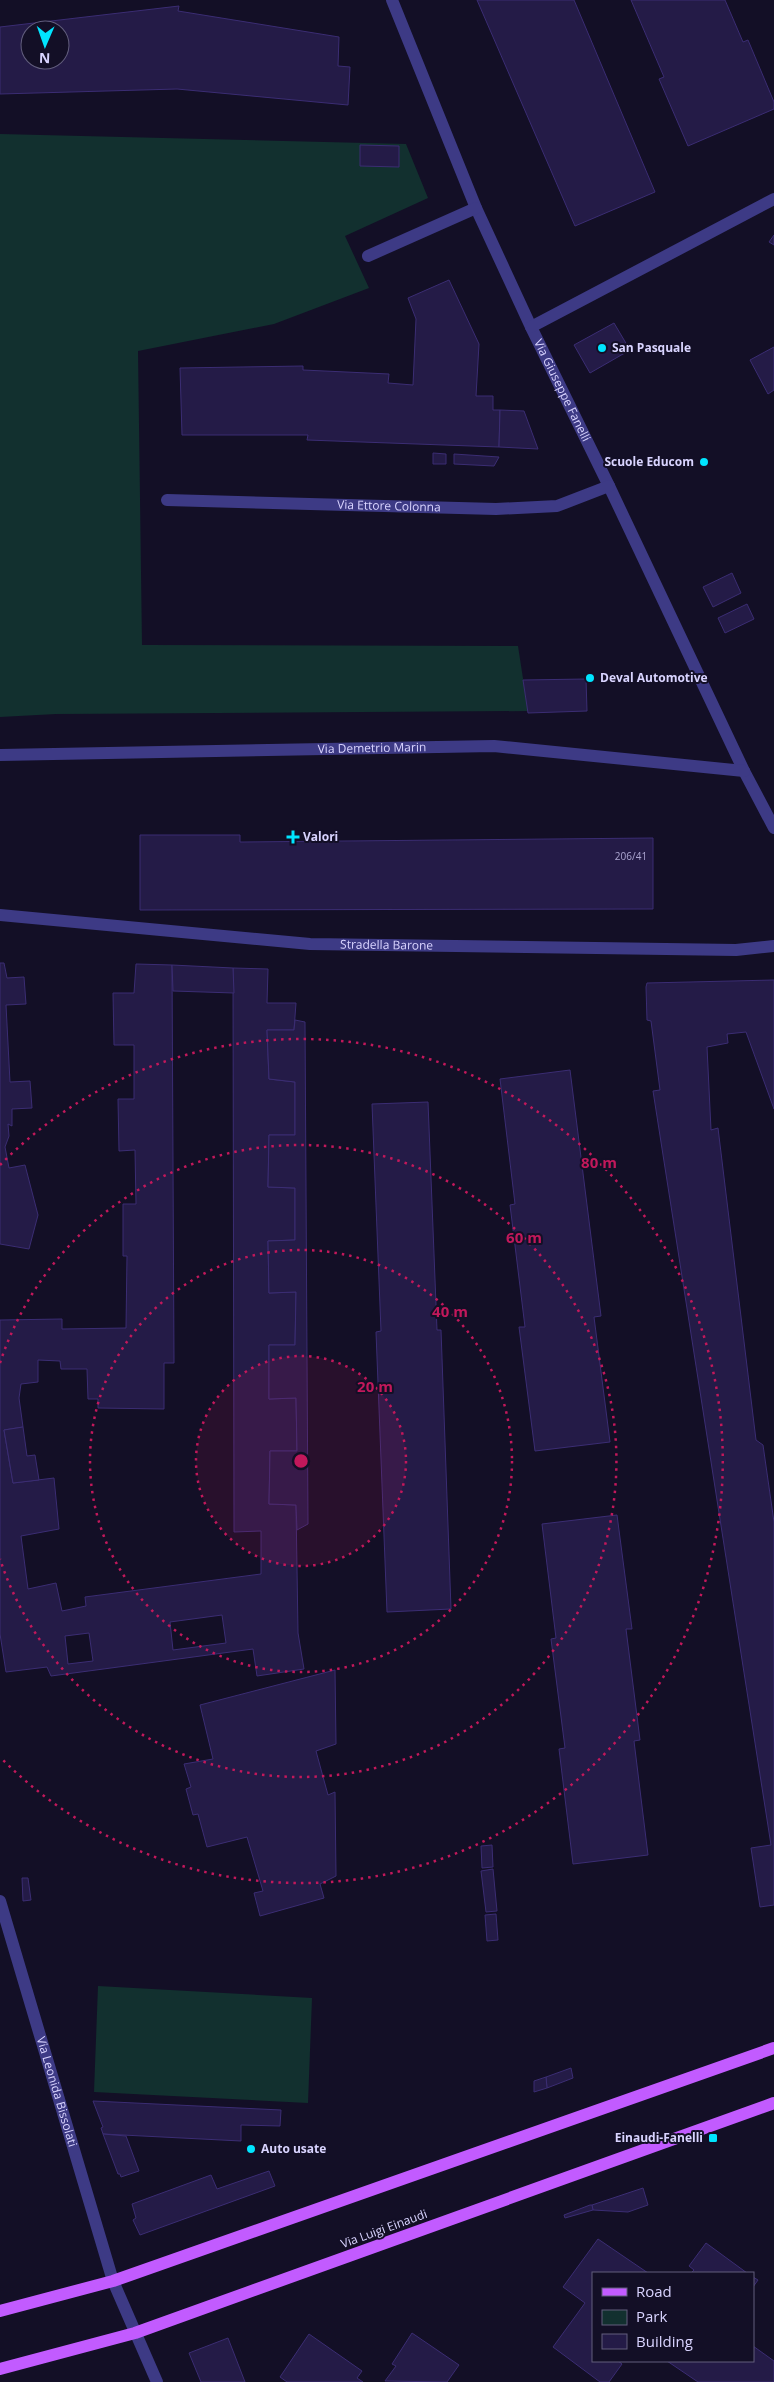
<svg xmlns="http://www.w3.org/2000/svg" width="774" height="2382" font-family="'Open Sans',sans-serif">
  <style>
    .green { fill: #12302f }
    .building { fill: #241b47; stroke: #3b2d73; fill-rule: evenodd }
    .lines { fill: none; stroke-linecap: round; stroke-linejoin: round }
    .minor { stroke: #3d3a85; stroke-width: 12 }
    .major { stroke: #c25bff; stroke-width: 12 }
    .ring { fill: none; stroke: #c2185b; stroke-width: 2.5; stroke-dasharray: 2.5 5 }
    .poi-dot { fill: #00e5ff; stroke: #130f26; stroke-width: 2 }
    .labels { text-anchor: middle; stroke-width: 4; stroke-linejoin: round; paint-order: stroke }
    .number-label { font-size: 10px; fill: #aca6d1 }
    .poi-label { font-size: 12px; font-weight: bold; fill: #d9d4ff; stroke: #130f26; text-anchor: start }
    .street-label { font-size: 12px; fill: #d9d4ff; stroke: #130f26 }
    .centre { fill: #c2185b; stroke: #130f26; stroke-width: 2.5 }
    .ring-label { font-size: 15px; text-anchor: middle; font-weight: bold; fill: #c2185b; stroke: #130f26; stroke-width: 4; stroke-linejoin: round; paint-order: stroke }
  </style>
  <rect width="100%" height="100%" fill="#130f26"/>
  <g class="green">
    <path d="M0,134l406,10 22,54 -83,38 24,52 -95,36 -136,27 4,294 376,1 10,65 -472,3 -56,3z"/>
    <path d="M98,1986l214,12 -4,105 -214,-11z"/>
  </g>
  <g class="building">
    <path d="M477,0h97l81,192 -80,34z"/>
    <path d="M631,0h94l18,42 5,-2 26,62v7l-86,37 -29,-67 5,-2z"/>
    <path d="M179,6l-1,5 161,26 -1,29 12,1 -2,38 -171,-16 -177,5v-67zM30,30h30v30h-30z"/>
    <path d="M360,145l39,1v21l-39,-1z"/>
    <path d="M774,235v10l-5,-3z"/>
    <path d="M449,280l30,64 -3,52h17v14h7l-1,37 -192,-7 1,-5h-126l-2,-67 123,-2v4l86,4 -1,9 25,2 3,-66 -8,-21z"/>
    <path d="M614,323l16,27 -40,23 -16,-28z"/>
    <path d="M774,347v43l-6,4 -18,-34z"/>
    <path d="M500,410l24,1 14,38 -39,-2z"/>
    <path d="M433,453l13,1v10h-13z"/>
    <path d="M454,454l45,3 -5,9 -40,-2z"/>
    <path d="M732,573l9,20 -28,14 -10,-20z"/>
    <path d="M747,604l7,15 -29,14 -7,-15z"/>
    <path d="M586,679l1,32 -59,2 -5,-33z"/>
    <path d="M140,835h100v7h3l410,-4v71l-513,1z"/>
    <path d="M0,963h4l3,15 17,-1 2,27 -20,1 4,77 20,-1 2,27 -20,1v17l-4,-2 1,12 -4,11 4,21 16,-3 13,50 -9,34 -29,-5z"/>
    <path d="M136,964l36,1 2,398h-10v46l-66,-1v-9h-10l-1,-30h-26l-1,-8 -22,-1v22l-17,2 -2,14 4,29 -19,3 9,53 41,-5 5,51 -38,7 7,53 28,-6 6,28 24,-5 -1,-9 176,-23v-43l-27,1 -1,-564 35,1 -1,34h29l-2,27h-27l2,49 26,3v53h-26l-1,52 27,1v52l-27,1 1,52 27,-1 -1,53h-26v54l27,-1 1,53h-27l-1,53 27,1 2,128 6,36 -47,7 -4,-27 -202,27 -4,-9 -41,5 -6,-38v-314l62,-1v10l64,-1 1,-72h-4v-52h13l-1,-54 -16,1 -1,-52h16v-54h-20l-1,-52h21zM222,1615l4,28 -53,7 -3,-28zM89,1633l4,28 -25,3 -3,-28z"/>
    <path d="M172,965l61,3 1,25 -61,-2z"/>
    <path d="M774,980v129l-28,-77 -19,2 1,9 -21,4 4,83 7,-2 38,312 7,5 11,77v383l-14,2 -9,-59 20,-3 -118,-754 7,-1 -9,-69 -4,-1 -1,-33 1,-4z"/>
    <path d="M295,1020l10,2 3,502 -11,6 -1,-25 -27,-1 1,-53h27l-1,-53 -27,1v-54h26l1,-53 -27,1 -1,-52 27,-1v-52l-27,-1 1,-52h26v-53l-26,-3 -2,-49h27z"/>
    <path d="M570,1070l31,246 -7,1 16,125 -75,9 -16,-124h6l-15,-122 5,-1 -15,-125z"/>
    <path d="M428,1102l9,228h4l10,279 -64,3 -11,-280 5,-1 -9,-227z"/>
    <path d="M23,1427l4,29 8,-1 4,25 -26,3 -9,-53z"/>
    <path d="M617,1515l15,114h-6l14,111 -6,1 14,114 -75,9 -14,-115 6,-1 -14,-109 5,-1 -14,-114z"/>
    <path d="M335,1670l1,74 -20,7 12,44 7,-3 1,84 -16,8 4,14 -64,18 -6,-23 9,-2 -16,-54 -40,10 -9,-33 -5,1 -7,-26 5,-2 -7,-23 29,-5 -13,-54z"/>
    <path d="M492,1845l1,22 -11,1 -1,-22z"/>
    <path d="M493,1869l4,42 -11,1 -5,-41z"/>
    <path d="M22,1878h6l3,22 -8,1z"/>
    <path d="M496,1914l2,26 -11,1 -2,-26z"/>
    <path d="M571,2068l2,10 -26,10 -1,-11z"/>
    <path d="M546,2077l1,11 -13,4v-11z"/>
    <path d="M93,2101l188,9 -1,16 -39,-1v16l-138,-7 -2,-6 2,-1z"/>
    <path d="M103,2134l23,2 13,35 -18,6 -1,-3h-2z"/>
    <path d="M269,2171l6,15 -135,49 -7,-15 3,-2 -4,-14 79,-29 6,14z"/>
    <path d="M643,2188l5,17 -20,7 -35,-2 -1,-5z"/>
    <path d="M590,2205h2l1,5 -28,8 -1,-3z"/>
    <path d="M598,2239l50,34h-55v88h25l4,3 -13,18h-9l-47,-35 32,-44 -22,-16z"/>
    <path d="M706,2243l41,30h-56l3,-3 -5,-4z"/>
    <path d="M753,2277l5,3 -5,7z"/>
    <path d="M412,2333l47,32 -12,17 -62,-1 11,-15 -4,-2z"/>
    <path d="M309,2334l53,37 -5,7 6,4h-76l-7,-5z"/>
    <path d="M228,2338l17,44h-44l-12,-29z"/>
    <path d="M753,2346l21,15v21h-76l-31,-21h86z"/>
  </g>
  <g class="lines">
    <g class="minor">
      <path id="s1" d="M392,0l84,208 55,119 78,159 135,285 30,57"/>
      <path d="M368,256l108,-48"/>
      <path d="M531,327l243,-128"/>
      <path id="s2" d="M167,500l329,9 61,-3 52,-20"/>
      <path id="s3" d="M0,755l494,-9 250,25"/>
      <path id="s4" d="M0,915l310,29 426,6 38,-4"/>
      <path id="s5" d="M0,1901l113,380 44,101"/>
    </g>
    <g class="major">
      <path d="M0,2311l113,-30 661,-233"/>
      <path d="M0,2369l135,-36 639,-230"/>
    </g>
  </g>
  <circle cx="301" cy="1461" r="105" fill="#c2185b" fill-opacity=".12"/>
  <g class="ring">
    <circle cx="301" cy="1461" r="105"/>
    <circle cx="301" cy="1461" r="211"/>
    <path d="M0 1363A316 316 0 1 1 0 1559"/>
    <path d="M0 1165A422 422 0 1 1 0 1757"/>
  </g>
  <g class="poi-dot">
    <circle cx="602" cy="348" r="5"/>
    <circle cx="704" cy="462" r="5"/>
    <circle cx="590" cy="678" r="5"/>
    <path d="M290.5 829.5h5v5h5v5h-5v5h-5v-5h-5v-5h5z"/>
    <rect x="708" y="2133" width="10" height="10" rx="2.5"/>
    <circle cx="251" cy="2149" r="5"/>
  </g>
  <g class="labels">
    <g class="number-label">
      <text x="631" y="860">206/41</text>
    </g>
    <g class="poi-label">
      <text x="612" y="352">San Pasquale</text>
      <text x="694" y="466" text-anchor="end">Scuole Educom</text>
      <text x="600" y="682">Deval Automotive</text>
      <text x="303" y="841">Valori</text>
      <text x="703" y="2142" text-anchor="end">Einaudi-Fanelli</text>
      <text x="261" y="2153">Auto usate</text>
    </g>
    <g class="street-label">
      <text dy="4" stroke="none"><textPath href="#s1" startOffset="426">Via Giuseppe Fanelli</textPath></text>
      <text dy="4" stroke="none"><textPath href="#s2" startOffset="222">Via Ettore Colonna</textPath></text>
      <text dy="4" stroke="none"><textPath href="#s3" startOffset="372">Via Demetrio Marin</textPath></text>
      <text dy="4" stroke="none"><textPath href="#s4" startOffset="388">Stradella Barone</textPath></text>
      <text dy="4" stroke="none"><textPath href="#s5" startOffset="199">Via Leonida Bissolati</textPath></text>
      <text transform="translate(384 2229) rotate(-20)" y="4">Via Luigi Einaudi</text>
    </g>
  </g>
  <circle cx="301" cy="1461" r="8" class="centre"/>
  <g class="ring-label">
    <text x="599" y="1168">80 m</text>
    <text x="524" y="1243">60 m</text>
    <text x="450" y="1317">40 m</text>
    <text x="375" y="1392">20 m</text>
  </g>
  <rect x="592" y="2272" width="162" height="90" fill="#130f26" stroke="#625e7d"/>
  <rect x="602" y="2288" width="25" height="8" fill="#c25bff" stroke="#625e7d"/>
  <text x="636" y="2297" font-size="15" fill="#d9d4ff">Road</text>
  <rect x="602" y="2310" width="25" height="15" fill="#12302f" stroke="#625e7d"/>
  <text x="636" y="2322" font-size="15" fill="#d9d4ff">Park</text>
  <rect x="602" y="2334" width="25" height="15" fill="#241b47" stroke="#625e7d"/>
  <text x="636" y="2347" font-size="15" fill="#d9d4ff">Building</text>
  <g transform="translate(45 45) rotate(182)"><circle r="24" fill="#130f26" stroke="#625e7d"/>
  <path d="M0-4L9 19L0 12L-9 19Z" fill="#00e5ff"/>
  <text y="-8" font-size="14" font-weight="bold" text-anchor="middle" fill="#d9d4ff">N</text>
  </g>
</svg>
